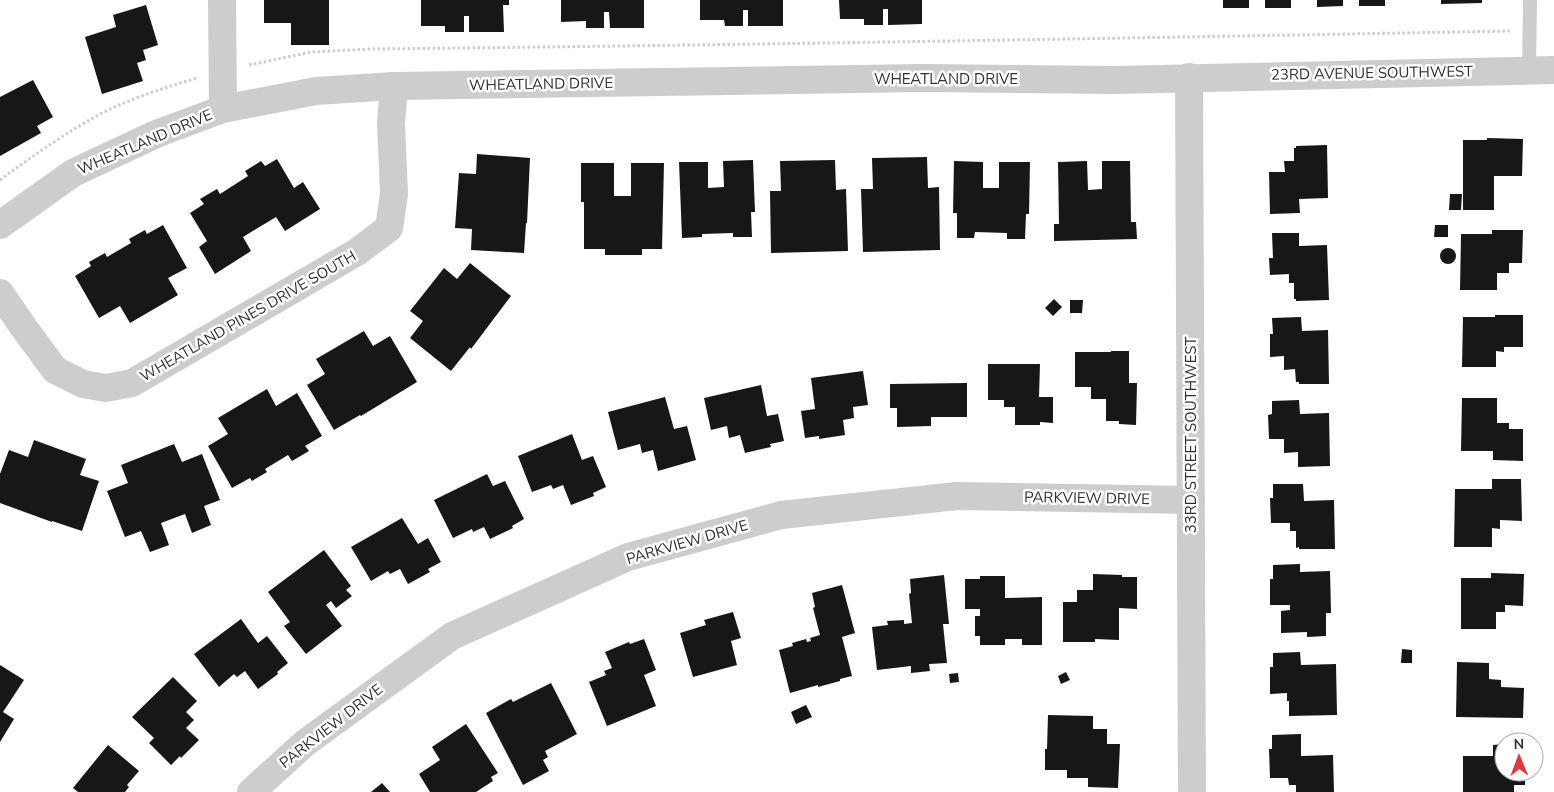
<svg xmlns="http://www.w3.org/2000/svg" width="1554" height="792" font-family="'Nunito Sans',sans-serif">
  <style>
    .building { fill: #171717 }
    .lines { fill: none; stroke-linecap: round; stroke-linejoin: round }
    .path { stroke: #cdcdcd; stroke-width: 3; stroke-dasharray: 2.5 2.5; stroke-linecap: butt }
    .service { stroke: #cdcdcd; stroke-width: 14 }
    .minor { stroke: #cdcdcd; stroke-width: 28 }
    .labels { text-anchor: middle; stroke-width: 5; stroke-linejoin: round; paint-order: stroke }
    .street-label { font-size: 15px; fill: #303030; stroke: #fff }
  </style>
  <rect width="100%" height="100%" fill="#fff"/>
  <g class="building">
    <path d="M264,0h65v45h-38v-22h-27z"/>
    <path d="M421,0h88v5h-6l1,27h-35v-16h-5v16h-19v-6h-24z"/>
    <path d="M561,0h83v28h-34l-1,-16h-5v16h-18v-7l-25,1z"/>
    <path d="M700,0h83v26h-35v-16h-5v16h-18l-1,-6h-24z"/>
    <path d="M839,0h83v24l-34,1v-16h-5v16h-19v-6h-24z"/>
    <rect x="1223" y="0" width="26" height="8"/>
    <rect x="1265" y="0" width="26" height="8"/>
    <path d="M1317,0h26v6l-26,1z"/>
    <rect x="1359" y="0" width="26" height="6"/>
    <path d="M1441,0h41v3l-41,1z"/>
    <path d="M146,5l12,40 -15,5 3,10 -9,3 6,18 -41,13 -17,-57 31,-10 -3,-12z"/>
    <path d="M33,80l20,37 -16,9 4,7 -41,23v-59z"/>
    <path d="M1487,138l36,1 -1,37h-28v34h-31v-70h24z"/>
    <path d="M1327,145l1,53 -29,1 1,14 -30,1 -1,-42h16l-1,-11h10v-13h2v-2z"/>
    <path d="M477,154l53,4 -3,65h-1l-2,30 -53,-3 1,-21 -17,-1 4,-55 17,1z"/>
    <path d="M927,157l1,31 11,-1 1,63 -77,2 -2,-63h12l-1,-31z"/>
    <path d="M277,159l17,29 9,-6 17,27 -35,22 -9,-14 -33,20 8,14 -36,23 -16,-27 8,-6 -17,-28 14,-9 -4,-5 17,-10 3,5 28,-18 -3,-5 16,-10 4,5z"/>
    <path d="M753,160l2,52h-4l1,25h-19v-4l-31,1v3l-20,1 -3,-76h29v26l16,-1 -1,-26z"/>
    <path d="M835,160l1,30 10,-1 2,62 -77,2 -1,-62h11l-1,-30z"/>
    <path d="M954,161l29,1v26h16v-26h31l-1,52h-3l-1,25h-18v-6l-32,-1 -1,6h-17v-25h-4z"/>
    <path d="M1087,161l1,29 14,-1v-28h28l1,61h5l1,17 -83,2v-17h5l-1,-62z"/>
    <path d="M581,163h33v33h17v-33h33l-2,86h-20v6h-37v-6h-21v-47h-3z"/>
    <path d="M1450,194h12l-1,16h-12z"/>
    <path d="M163,225l24,43 -19,10 10,17 -48,28 -10,-17 -21,12 -24,-42 16,-10 -2,-4 16,-9 2,4 24,-14 -2,-4 16,-9 2,4z"/>
    <path d="M1435,225h13v12h-14z"/>
    <path d="M1492,230h31l-1,33h-13v10h-12v17h-37l1,-56h31z"/>
    <path d="M1272,233h27v13l28,-1 2,55 -33,1v-2h-2v-16h-5v-9l-19,1 -1,-17h4z"/>
    <circle cx="1448" cy="256" r="8"/>
    <path d="M470,263l41,33 -40,53 -1,-2 -19,24 -41,-33 13,-17 -13,-10 34,-43 13,11z"/>
    <path d="M1054,299l8,8 -9,9 -8,-8z"/>
    <path d="M1070,300h13l-1,13h-12z"/>
    <path d="M1495,315h28v32h-19v5l-8,-1v16h-34l1,-50h32z"/>
    <path d="M1301,317l1,14 26,-1 1,54h-30v-2h-3l-1,-13 -11,1v-14l-14,1v-23h3l-1,-16z"/>
    <path d="M364,331l9,15 17,-10 27,46 -56,34 -1,-1 -26,15 -27,-45 18,-11 -9,-15z"/>
    <path d="M1111,351h18v32h8l-1,42 -17,-1v-3h-13v-22h-15v-12h-16v-35h36z"/>
    <path d="M988,364h52l-1,33h14v26l-13,-1v3h-25v-18h-11v-7h-16z"/>
    <path d="M863,371l5,34 -15,2 1,11 -11,2 2,15 -26,4v-3l-14,2 -4,-27 14,-2 -4,-31z"/>
    <path d="M967,383v34h-36v9l-34,1v-19h-7v-24z"/>
    <path d="M761,385l6,31 11,-2 6,27 -14,3 1,3 -26,6 -5,-18 -11,3 -2,-12 -16,4 -7,-32z"/>
    <path d="M267,389l9,17 21,-13 25,43 -17,10 4,5 -17,10 -4,-6 -23,14 2,3 -15,9 -2,-3 -18,10 -24,-42 20,-12 -10,-16z"/>
    <path d="M665,397l9,32 13,-3 9,34 -38,11 -5,-21 -11,3 -2,-9 -22,6 -10,-38z"/>
    <path d="M1462,398h35v25h12v6h14v32l-30,-1v-9h-32z"/>
    <path d="M1299,400l1,14 29,-1 1,53 -32,1v-15l-14,1v-14h-15l-1,-24 4,-1v-13z"/>
    <path d="M572,434l10,26 11,-4 13,31 -13,6 1,3 -23,9 -8,-20 -10,4 -2,-4 -19,7 -14,-36z"/>
    <path d="M34,440l52,19 -6,16 19,6 -17,50 -30,-10v1l-52,-19v-29l9,-24 19,7z"/>
    <path d="M174,444l8,18 20,-8 18,46 -16,6 7,19 -19,8 -7,-19 -24,9 8,22 -19,7 -9,-21 -16,6 -18,-46 21,-8 -7,-18z"/>
    <path d="M487,474l6,12 12,-5 19,38 -12,7 1,2 -23,11 -6,-12 -11,5 -1,-3 -19,9 -19,-38z"/>
    <path d="M1492,479h29l1,42 -22,-1v9l-8,-1v19h-38l1,-58h37z"/>
    <path d="M1273,484h30l1,17 30,-1 1,49h-36v-2l-3,1v-17h-6v-8h-19l-1,-25h3z"/>
    <path d="M402,518l16,26 10,-6 13,24 -13,7 2,3 -22,12 -8,-15 -10,5 -2,-3 -17,10 -20,-34z"/>
    <path d="M324,550l27,36 -5,4 6,6 -16,12 -5,-7 -5,4 16,21 -36,28 -22,-28 6,-4 -22,-30z"/>
    <path d="M1300,564v8l30,-1 1,42h-5v23l-19,1v-5l-26,1v-22l9,-1v-5h-20v-26h3v-14z"/>
    <path d="M1491,573l33,1 -1,32 -18,-1v7h-9v17h-35v-51h30z"/>
    <path d="M1093,574l29,1v2h15v32l-18,-1v32l-24,-1v3h-32v-40h14v-12h16z"/>
    <path d="M944,575l5,49h-6l4,39 -18,1 1,7 -19,2v-7l-34,4 -5,-43 16,-2 -1,-4 17,-1v4l8,-1 -3,-29 2,-1 -1,-14z"/>
    <path d="M980,576h25v22l37,-1v48h-20v-6h-17v6h-25v-9h-5v-20h5v-7h-15v-30h15z"/>
    <path d="M842,585l13,48 -13,4 10,39 -12,3v2l-22,6v-2l-28,8 -11,-43 14,-4 -1,-3 14,-4 1,3 4,-1 -1,-3 10,-3 -7,-27 2,-1 -3,-14z"/>
    <path d="M733,612l8,26 -10,3 6,24 -44,12 -13,-44 26,-8 -2,-5z"/>
    <path d="M241,619l17,24 9,-7 21,27 -11,9 1,2 -20,15 -13,-18 -8,6 -3,-3 -15,13 -25,-33z"/>
    <path d="M644,639l12,31 -12,5 12,31 -49,20 -18,-44 17,-7 -2,-4 8,-3 -7,-16 24,-10 1,2z"/>
    <path d="M1402,649l10,1v13h-11z"/>
    <path d="M1300,652l1,13 35,-1 1,51 -48,1v-15h-2v-8l-17,1v-27h3v-14z"/>
    <path d="M1457,662l32,1v16l12,1v7l23,1 -1,30 -67,-1z"/>
    <path d="M0,665l24,15 -21,32 11,7 -14,23z"/>
    <path d="M1066,672l4,8 -9,4 -3,-8z"/>
    <path d="M958,673l1,9 -9,1 -1,-9z"/>
    <path d="M173,677l24,24 -11,11 8,8 -8,8 13,12 -18,18 -1,-2 -9,9 -22,-22 5,-5 -22,-21z"/>
    <path d="M551,683l26,51 -32,17 3,6 -5,3 6,11 -26,14 -37,-72 25,-14 2,3z"/>
    <path d="M806,705l6,12 -16,7 -5,-12z"/>
    <path d="M1048,715l45,1v13h14v15h13l-2,44 -30,-1v-9h-21v-8h-22v-21h2z"/>
    <path d="M466,724l32,49 -7,4 2,4 -17,11h-46l-11,-18 21,-14 -8,-13z"/>
    <path d="M1301,734v22l32,-1 1,37h-38v-7h-7l-1,-7h-18l-1,-29h3v-14z"/>
    <path d="M1504,744v28h21v13h-11v7h-51v-36h30v-11z"/>
    <path d="M108,745l31,26 -12,14 2,2 -4,5h-47l-5,-4z"/>
    <path d="M382,783l8,9h-19z"/>
  </g>
  <g class="lines">
    <g class="path">
      <path d="M249,65l62,-13 61,-3c380,-4 759,-11 1139,-18"/>
      <path d="M0,180c30,-22 61,-44 93,-62 32,-18 68,-29 104,-40"/>
    </g>
    <path class="service" d="M1529,70l1,-70"/>
    <g class="minor">
      <path d="M222,0l1,109"/>
      <path d="M1189,77l3,715"/>
      <path d="M0,225l73,-52 83,-39 67,-25 93,-18 78,-5 528,-8 193,2 439,-10"/>
      <path d="M0,293l24,35 31,42 28,14 23,4 26,-5 225,-131 32,-24 5,-34 -3,-71 3,-37"/>
      <path d="M251,792l54,-49 147,-107 176,-79 153,-42 176,-19 234,4"/>
    </g>
  </g>
  <g class="labels">
    <g class="street-label">
      <text transform="translate(1372 73) rotate(-1)" y="5">23RD AVENUE SOUTHWEST</text>
      <text x="946" y="84">WHEATLAND DRIVE</text>
      <text transform="translate(541 84) rotate(-1)" y="5">WHEATLAND DRIVE</text>
      <text transform="translate(145 142) rotate(-23)" y="5">WHEATLAND DRIVE</text>
      <text transform="translate(248 316) rotate(-30)" y="5">WHEATLAND PINES DRIVE SOUTH</text>
      <text transform="translate(1191 435) rotate(-90)" y="5">33RD STREET SOUTHWEST</text>
      <text transform="translate(1087 498) rotate(1)" y="5">PARKVIEW DRIVE</text>
      <text transform="translate(687 542) rotate(-16)" y="5">PARKVIEW DRIVE</text>
      <text transform="translate(331 726) rotate(-38)" y="5">PARKVIEW DRIVE</text>
    </g>
  </g>
  <g transform="translate(1519 757) rotate(359)"><circle r="24" fill="#ffffff" stroke="#acacac"/>
  <path d="M0-4L9 19L0 12L-9 19Z" fill="#e2373b"/>
  <text y="-8" font-size="14" font-weight="bold" text-anchor="middle" fill="#303030">N</text>
  </g>
</svg>
